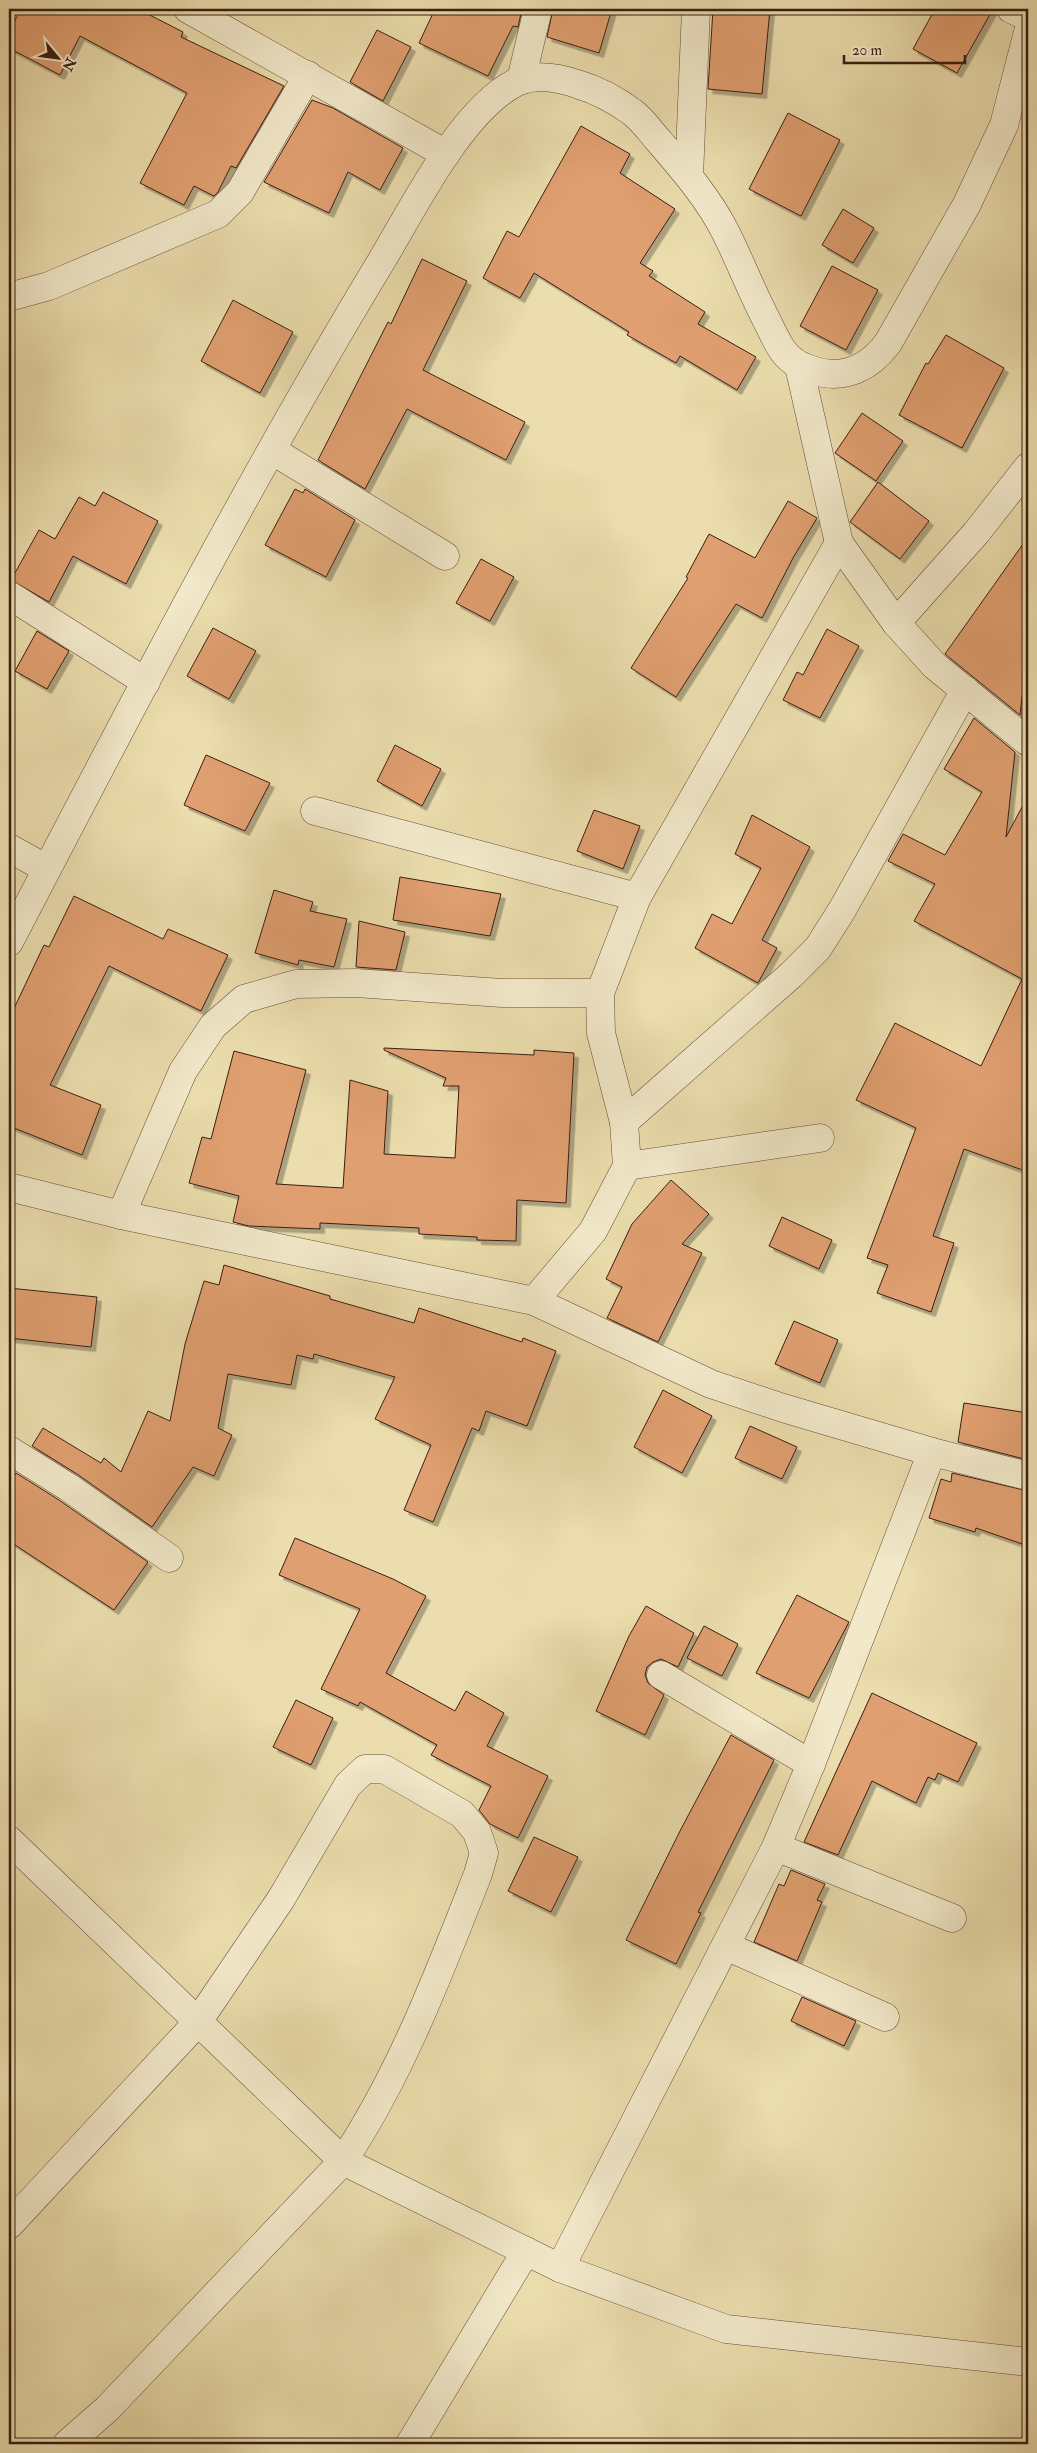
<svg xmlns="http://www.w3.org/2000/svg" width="1037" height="2453" font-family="'IM FELL Double Pica',serif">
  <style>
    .building { fill: #e09f6f; stroke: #3a1d13; filter: url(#shadow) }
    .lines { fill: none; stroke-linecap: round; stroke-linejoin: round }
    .minor-casing { stroke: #664d3a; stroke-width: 29 }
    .minor { stroke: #f2e9ca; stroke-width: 28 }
  </style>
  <defs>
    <filter id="shadow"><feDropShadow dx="4.5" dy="4.5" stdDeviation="0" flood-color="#0004"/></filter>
  </defs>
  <rect width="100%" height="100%" fill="#ebddad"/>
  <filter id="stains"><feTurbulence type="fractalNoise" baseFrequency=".004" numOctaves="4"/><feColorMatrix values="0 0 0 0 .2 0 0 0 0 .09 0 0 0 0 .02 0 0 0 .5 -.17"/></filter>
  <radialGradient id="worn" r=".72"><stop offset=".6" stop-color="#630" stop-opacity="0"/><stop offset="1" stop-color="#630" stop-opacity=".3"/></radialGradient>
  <g class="building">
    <path d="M21,9h117l45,23 -2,5 103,49 -48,82 -5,-2 -13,26 -4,4 -20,-10 -10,19 -44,-22 47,-90 -107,-57 -20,39 -51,-27v-16z"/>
    <path d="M435,9h87l-4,18 -5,-1 -25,50 -69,-33z"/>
    <path d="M553,9h59l-13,44 -52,-16z"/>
    <path d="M713,9h57l-8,85 -54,-5z"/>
    <path d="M935,9h58l-36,64 -44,-24z"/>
    <path d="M377,30l34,17 -28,54 -33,-19z"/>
    <path d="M312,100l21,8 70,40 -23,42 -32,-18 -19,41 -65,-31z"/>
    <path d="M788,113l52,27 -39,76 -52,-27z"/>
    <path d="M581,126l49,28 -10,19 55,36 -35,54 13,8 -4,5 56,36 -7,12 58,33 -19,33 -57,-34 -4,7 -49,-28 2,-3 -95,-59 -14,25 -37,-20 24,-47 12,6z"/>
    <path d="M843,209l31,19 -21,35 -31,-18z"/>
    <path d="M422,259l45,22 -44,89 102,52 -19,38 -99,-51 -42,80 -47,-29 70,-138 3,2z"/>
    <path d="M832,266l46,24 -32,60 -46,-24z"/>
    <path d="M233,300l60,32 -33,61 -59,-32z"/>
    <path d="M946,335l58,33 -42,80 -63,-33 27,-52 2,1z"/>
    <path d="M862,413l41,28 -27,40 -41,-28z"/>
    <path d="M878,482l51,39 -29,38 -50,-37z"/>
    <path d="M295,489l8,4 2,-4 50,31 -29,57 -61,-32z"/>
    <path d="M103,492l55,29 -32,63 -53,-28 -24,46 -38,-22 28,-50 16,9 24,-42 16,9z"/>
    <path d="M788,501l29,17 -24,40 -31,60 -26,-14 -60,93 -45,-29 57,-90 -2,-1 23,-43 46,24z"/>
    <path d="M1028,537v105l-8,73 -75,-61z"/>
    <path d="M481,559l33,18 -24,44 -34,-18z"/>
    <path d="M213,628l43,23 -27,48 -42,-23z"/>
    <path d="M827,629l32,17 -39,72 -37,-18 14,-28 6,3z"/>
    <path d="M37,631l32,20 -22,38 -32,-18z"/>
    <path d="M974,718l41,34 -9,85 22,-41v376l-64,-23 -31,87 21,7 -23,69 -54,-19 11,-28 -21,-7 49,-130 -60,-28 39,-77 86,43 41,-87 -108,-58 21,-37 -47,-23 15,-27 42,21 37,-63 -38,-23z"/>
    <path d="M395,745l46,24 -19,37 -45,-25z"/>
    <path d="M206,755l64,28 -25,48 -61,-26z"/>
    <path d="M594,810l46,16 -17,43 -46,-18z"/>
    <path d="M752,815l58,32 -48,93 15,8 -19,35 -63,-35 17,-34 20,10 29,-56 -26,-14z"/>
    <path d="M400,877l101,17 -11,42 -97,-16z"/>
    <path d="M274,890l39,12 -3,9 37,8 -13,48 -35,-7 -1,5 -43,-12z"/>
    <path d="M74,896l89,43 5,-10 60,26 -27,56 -92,-45 -59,119 51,20 -19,50 -73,-29v-107l35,-74 5,2z"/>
    <path d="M359,921l46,11 -9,38 -40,-3z"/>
    <path d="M384,1048l150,7v-5l40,3 -8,150 -49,-3 -1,41 -39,-1v-3l-58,-3v-6l-99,-5v6l-71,-3 -16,-4 6,-26 -50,-13 13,-46 9,2 23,-88 72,19 -30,114 67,4 7,-108 38,11 -4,63 71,4 4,-72h-16l3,-8 -62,-28z"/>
    <path d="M671,1180l38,34 -27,30 20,9 -44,89 -51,-24 15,-31 -16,-8 26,-55z"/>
    <path d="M782,1217l50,23 -13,29 -50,-23z"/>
    <path d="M224,1265l106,31v3l84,24 5,-15 103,34 1,-4 33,13 -29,75 -41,-15 -7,20 -7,-3 -39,94 -29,-12 27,-65 -56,-26 20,-42 -81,-23 -1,5 -16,-4 -6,30 -63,-11 -10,54 14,7 -18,41 -21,-9 -41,60 -75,-53 -45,-28 11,-18 58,35 3,-5 17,14 27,-61 22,10 15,-77 19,-63 15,4z"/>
    <path d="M9,1288l88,9 -6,50 -82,-9z"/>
    <path d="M794,1321l44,19 -18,43 -45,-19z"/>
    <path d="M663,1390l49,26 -30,57 -48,-26z"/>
    <path d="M964,1403l64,10v47l-70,-18z"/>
    <path d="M750,1426l47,21 -15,32 -47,-21z"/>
    <path d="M16,1473l43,27 89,62 -34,48 -105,-69v-57z"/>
    <path d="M952,1473l76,18v55l-52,-18 -1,4 -46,-14 12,-39 10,3z"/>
    <path d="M295,1538l98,41 33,17 -40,77 69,38 11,-20 38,22 -17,33 61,30 -30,62 -28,-14 -11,-14 12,-24 -60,-31 6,-10 -77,-43 -2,4 -37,-17 39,-80 -81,-34z"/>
    <path d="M797,1595l52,27 -40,76 -53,-25z"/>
    <path d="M646,1606l48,27 -16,34 -17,-8 -8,3 -6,5 -2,8 3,8 16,12 -19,40 -49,-24 33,-75z"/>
    <path d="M704,1626l34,18 -16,32 -35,-18z"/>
    <path d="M872,1693l105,50 -19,39 -20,-9 -3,7 -7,-3 -12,26 -44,-22 -34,74 -34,-13z"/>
    <path d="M296,1700l37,18 -22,47 -38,-18z"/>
    <path d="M731,1735l43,25 -76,152 3,1 -25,51 -50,-24 55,-111z"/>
    <path d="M534,1837l44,20 -27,55 -43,-21z"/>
    <path d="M791,1870l34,14 -8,16 5,2 -25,59 -43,-19 25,-58 5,2z"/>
    <path d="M802,1997l54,24 -12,25 -53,-25z"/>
  </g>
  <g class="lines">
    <defs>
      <g id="minor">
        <path d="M188,9l258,145"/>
        <path d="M1011,9l17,8"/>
        <path d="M521,80l17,-71"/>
        <path d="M689,176l7,-167"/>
        <path d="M9,297l40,-11 169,-72 22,-22 68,-117"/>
        <path d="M799,366l40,177 57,80 39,43 93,76"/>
        <path d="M273,451l172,105"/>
        <path d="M9,595l137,87"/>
        <path d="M896,623l80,-90 52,-66"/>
        <path d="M315,811l322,86"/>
        <path d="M9,848l38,21"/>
        <path d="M9,942c119,-228 237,-457 370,-677 33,-54 82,-156 138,-183 18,-8 42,-4 60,2 20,6 39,16 55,28 10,7 18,19 26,28 25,29 51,59 68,93 14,28 25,57 39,84 6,12 11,24 18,34 9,12 19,16 32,20 30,9 55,-4 73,-28l79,-139 37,-79 24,-93"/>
        <path d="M624,1122l167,-147 27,-27 24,-38 123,-220"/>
        <path d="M627,1166l193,-28"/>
        <path d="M9,1187l112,28 413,86 177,83 72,24 149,44 96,24"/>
        <path d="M121,1215l62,-144 30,-45 31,-27 52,-15 60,-1 146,10h98"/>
        <path d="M534,1301l59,-70 34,-65 -3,-44 -23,-89 -1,-40 37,-96 202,-354"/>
        <path d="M9,1450l59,37 101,71"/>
        <path d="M661,1675l150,89"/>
        <path d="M9,1840l334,321 217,107 166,61 302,33"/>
        <path d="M776,1847l176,71"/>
        <path d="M726,1946l159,71"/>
        <path d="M9,2225l188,-202 84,-124 67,-114 17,-16h19l78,45 15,18 7,21 -6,21c-39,99 -76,198 -135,287l-236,248 -40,35"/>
        <path d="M560,2268l216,-421 35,-83 121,-312"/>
        <path d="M410,2444l116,-193"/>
      </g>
    </defs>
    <use href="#minor" class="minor-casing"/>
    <use href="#minor" class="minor"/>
  </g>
  <rect width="1037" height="2453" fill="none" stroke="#ebddad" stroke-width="30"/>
  <rect x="10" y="10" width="1017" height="2433" fill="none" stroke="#3a1d13" stroke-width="2.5"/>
  <rect x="15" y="15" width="1007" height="2423" fill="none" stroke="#3a1d13"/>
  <g transform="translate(58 58) rotate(119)" stroke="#f2e9ca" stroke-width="4" paint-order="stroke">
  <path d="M0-4L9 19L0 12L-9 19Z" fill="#3a1d13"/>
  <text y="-8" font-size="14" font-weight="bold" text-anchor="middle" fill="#3a1d13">N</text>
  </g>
  <path d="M844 55v8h121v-8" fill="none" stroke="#3a1d13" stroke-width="2.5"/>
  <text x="852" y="55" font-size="15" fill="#3a1d13" stroke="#f2e9ca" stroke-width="4" paint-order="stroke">20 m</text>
  <rect width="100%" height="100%" filter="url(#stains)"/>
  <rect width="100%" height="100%" fill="url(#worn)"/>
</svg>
